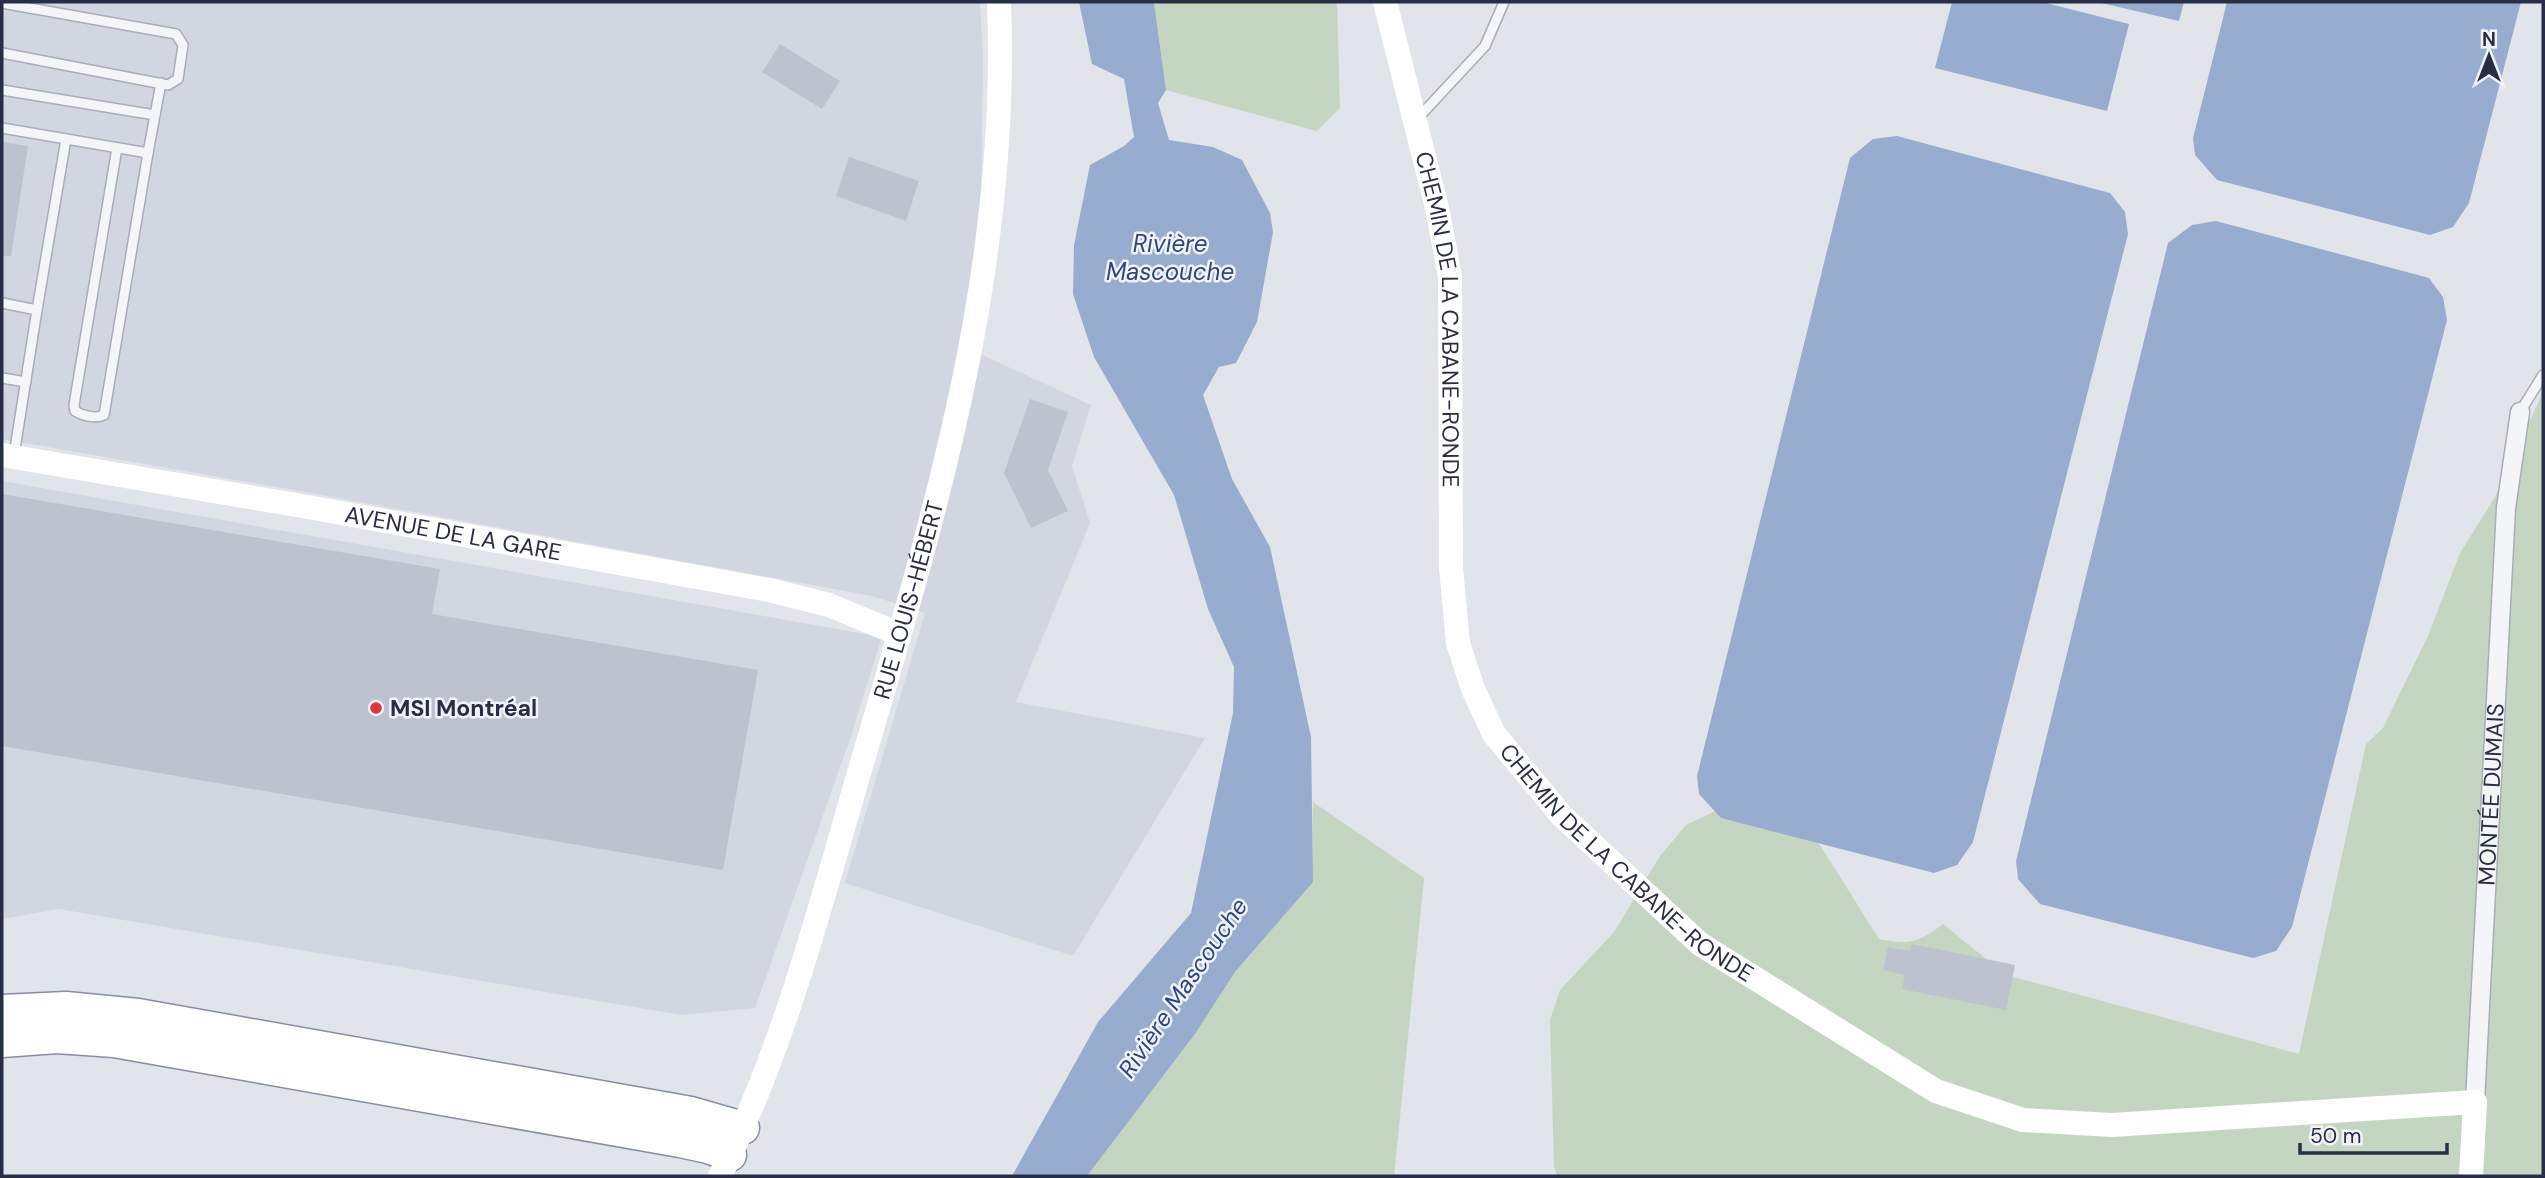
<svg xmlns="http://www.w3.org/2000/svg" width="2545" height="1178" font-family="'DM Sans',sans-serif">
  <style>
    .built { fill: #d2d6e0 }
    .green { fill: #c4d6c1 }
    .water { fill: #98accf }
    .building { fill: #bdc2cf }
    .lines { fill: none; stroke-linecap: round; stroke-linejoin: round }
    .lane-casing { stroke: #a9adb9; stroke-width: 12 }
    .street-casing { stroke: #a9adb9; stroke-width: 21 }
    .highway-casing { stroke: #868ea4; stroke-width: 35 }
    .lane { stroke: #f4f5f9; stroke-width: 9 }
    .street { stroke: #f4f5f9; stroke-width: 18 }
    .secondary { stroke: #fff; stroke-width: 24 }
    .highway { stroke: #fff; stroke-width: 32 }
    .poi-dot { fill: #de383d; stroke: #f1f3f8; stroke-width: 2.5 }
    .labels { text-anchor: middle; stroke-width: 5; stroke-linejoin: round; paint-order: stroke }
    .street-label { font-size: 23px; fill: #272e45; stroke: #f1f3f8 }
    .poi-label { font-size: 23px; font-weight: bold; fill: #272e45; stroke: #f1f3f8; text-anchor: start }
    .water-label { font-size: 24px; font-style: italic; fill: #2c477e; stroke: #f1f3f8 }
  </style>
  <rect width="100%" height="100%" fill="#e1e4eb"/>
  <g class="built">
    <path d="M2,2h978l3,57 -2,134 -14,155 124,57 -19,61 18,57 -74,179 189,36 -132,218 -228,-73 80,-270 -53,-17 -567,-104 -303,-53z"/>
    <path d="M2,481l880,156 -32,102 -95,269 -74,7 -622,-106 -57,10z"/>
  </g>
  <g class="green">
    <path d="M1154,2h183l3,106 -23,23 -151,-41z"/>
    <path d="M2543,392v784h-986l-3,-10 -4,-146 10,-30 54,-58 46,-76 26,-31 48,-23 24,2 62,41 59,94c30,6 39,4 64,-15l63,51 293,79 67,-310 17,-16 45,-92 32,-83 35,-56z"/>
    <path d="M1313,802l111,76 -30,298h-307l108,-142 40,-62 77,-90z"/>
  </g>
  <g class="water">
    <path d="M1079,2h75l12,88 -8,13 11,37 44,7 29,13 28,53 3,19 -16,90 -21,41 -17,4 -16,28 29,84 38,68 41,190 2,145 -78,90 -40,62 -108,142h-75l86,-154 93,-109 42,-200 1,-46 -26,-58 -34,-114 -80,-138 -21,-63 1,-49 16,-80 34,-19 10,-9 -10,-58 -32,-15z"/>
    <path d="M1952,2h90l87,22 -22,87 -172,-43z"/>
    <path d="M2097,2h87l-5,19z"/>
    <path d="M2227,2h294l-52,201 -16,24 -23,8 -213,-55 -22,-25 -2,-17z"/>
    <path d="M1897,136l213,57 15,19 3,22 -155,608 -16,23 -23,8 -213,-55 -22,-24 -2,-18 153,-618 23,-19z"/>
    <path d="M2216,221l213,57 14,19 4,23 -155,607 -16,24 -23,7 -213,-54 -22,-25 -2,-18 152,-618 24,-18z"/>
  </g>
  <g class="building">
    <path d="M780,44l60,37 -18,28 -60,-37z"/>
    <path d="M2,142l26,4 -17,110h-9z"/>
    <path d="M849,157l70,24 -13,40 -70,-25z"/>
    <path d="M1030,399l38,13 -20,58 20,41 -37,17 -27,-55z"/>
    <path d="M2,494l438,75 -8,45 326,56 -35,200 -721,-124z"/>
    <path d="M1912,944l103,21 -9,45 -104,-21 3,-14 -22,-5 5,-23 22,4z"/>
  </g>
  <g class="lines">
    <defs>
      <g id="lane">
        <path d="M2,3l174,31 7,11 -5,34 -10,6 -166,-32"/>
        <path d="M2,90l153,25 -7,38 -146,-25"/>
        <path d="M155,115l6,-32"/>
        <path d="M1419,117l66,-71 19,-44"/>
        <path d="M117,148l-43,257 1,6c8,5 21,8 29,4l44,-262"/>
        <path d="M2,303l35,7 -23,145"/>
        <path d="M37,310l29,-171"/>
        <path d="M2,378l24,4"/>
        <path d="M2520,412l23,-37"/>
      </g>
      <g id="street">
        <path id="s1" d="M2475,1102l31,-594 14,-96"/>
      </g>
      <g id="highway">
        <path d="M2,1011l64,-3 72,7 553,98 52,15"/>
        <path d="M2,1041l55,-4 57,4 566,100 28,6 22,8"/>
      </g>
    </defs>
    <use href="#lane" class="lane-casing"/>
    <use href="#street" class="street-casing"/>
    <use href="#highway" class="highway-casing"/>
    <use href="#lane" class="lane"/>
    <use href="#street" class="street"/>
    <g class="secondary">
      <path id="s2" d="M1385,2l52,206 13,68 1,292 7,75 15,46 21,45 68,82 138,128 236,147 87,29 89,5 363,-23 -4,74"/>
      <path id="s3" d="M2,455l300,51 467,84 60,15 70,29"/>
      <path id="s4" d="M720,1176c64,-128 99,-266 139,-403 75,-255 151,-502 140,-771"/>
    </g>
    <use href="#highway" class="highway"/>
  </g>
  <circle class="poi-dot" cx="376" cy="708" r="7"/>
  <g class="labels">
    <g class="street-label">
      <text dy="8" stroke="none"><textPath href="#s2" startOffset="324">CHEMIN DE LA CABANE-RONDE</textPath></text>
      <text dy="8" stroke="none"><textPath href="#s3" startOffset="458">AVENUE DE LA GARE</textPath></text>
      <text dy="8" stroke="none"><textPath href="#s4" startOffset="607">RUE LOUIS-HÉBERT</textPath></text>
      <text dy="8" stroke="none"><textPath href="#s1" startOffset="308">MONTÉE DUMAIS</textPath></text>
      <text dy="8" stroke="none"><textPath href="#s2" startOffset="933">CHEMIN DE LA CABANE-RONDE</textPath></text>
    </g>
    <g class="poi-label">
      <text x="390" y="716">MSI Montréal</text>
    </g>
    <g class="water-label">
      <text x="1170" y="252">Rivière<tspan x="1170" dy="28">Mascouche</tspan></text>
      <text transform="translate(1183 988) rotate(-56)" y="8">Rivière Mascouche</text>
    </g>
  </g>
  <rect width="2545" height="1178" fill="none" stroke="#272e45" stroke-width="7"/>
  <g transform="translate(2489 56)" stroke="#f1f3f8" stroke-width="5" paint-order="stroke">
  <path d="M0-5L12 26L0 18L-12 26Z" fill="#272e45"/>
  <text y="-10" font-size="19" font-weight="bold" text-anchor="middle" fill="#272e45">N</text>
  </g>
  <path d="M2300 1143v10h147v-10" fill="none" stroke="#272e45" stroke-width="3.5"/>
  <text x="2310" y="1143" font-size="21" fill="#272e45" stroke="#f1f3f8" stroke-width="5" paint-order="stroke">50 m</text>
</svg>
